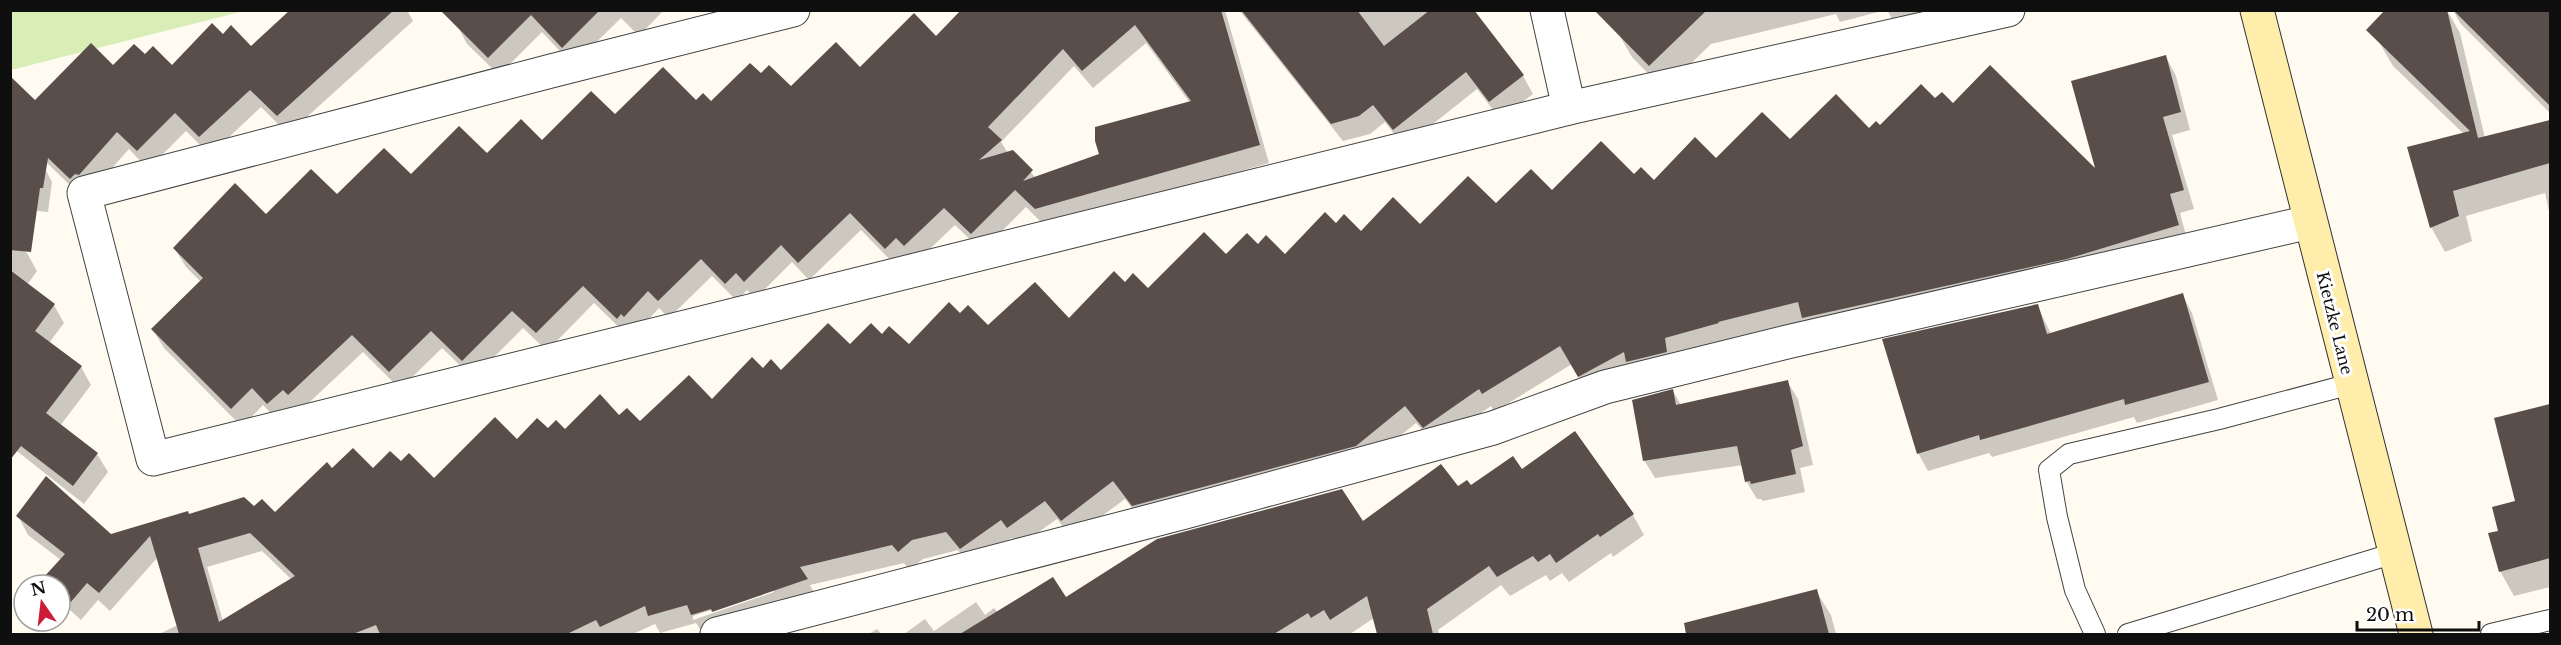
<svg xmlns="http://www.w3.org/2000/svg" width="2561" height="645" font-family="'Libre Baskerville',serif">
  <style>
    .green { fill: #d9edb7 }
    .shadow { fill: #0003; fill-rule: evenodd }
    .building { fill: #594e4a; fill-rule: evenodd }
    .lines { fill: none; stroke-linecap: round; stroke-linejoin: round }
    .lane-casing { stroke: #424242; stroke-width: 22 }
    .street-casing { stroke: #424242; stroke-width: 35 }
    .secondary-casing { stroke: #313131; stroke-width: 35 }
    .lane { stroke: #fff; stroke-width: 20 }
    .street { stroke: #fff; stroke-width: 33 }
    .secondary { stroke: #ffedac; stroke-width: 33 }
    .labels { text-anchor: middle; stroke-width: 6; stroke-linejoin: round; paint-order: stroke }
    .street-label { font-size: 16px; fill: #0f0f0f; stroke: #fff }
  </style>
  <rect width="100%" height="100%" fill="#fffbf1"/>
  <path class="green" d="M11,11h233l-233,59z"/>
  <g class="shadow">
    <path d="M341,10h66l6,11 -125,113 -27,-27 -51,48 -24,-24 -38,38 -19,-20 -39,44 -9,3 -71,-69 25,-25 78,-35 32,-10 27,10 51,-31 28,12z"/>
    <path d="M468,10h196l-25,26 -18,-18 -48,47 -31,-33 -43,43 -32,-31 -10,-19z"/>
    <path d="M709,10h27l-16,11z"/>
    <path d="M1064,10h161l44,153 -223,64 -20,-20 -44,44 -27,-26 -40,38 -19,3 -35,-36 -52,50 -17,-18 -37,37 -8,-9 -10,11 -25,-25 -43,42 -10,-10 -24,26 -7,2 -34,-33 -47,48 -24,-23 -50,50 -31,-30 -42,41 -37,-37 -64,60 -5,-5 -16,14 -15,-16 -21,22 -78,-79 -11,-18 48,-48 -15,-15 -11,-18 91,-33 276,-74 73,-26 81,-14 15,2 50,-28 30,12 69,-19 76,-31zM1146,43l44,60 -89,52 -65,23 -24,-26 -4,1 -7,-11 73,-76 19,22z"/>
    <path d="M1239,10h233l51,66 10,18 -33,25 -23,-30 -73,58 -19,-25 -15,12 -27,7z"/>
    <path d="M1646,10h240l-46,12 -4,-8 -125,30 -47,46 -32,-33 -14,-24z"/>
    <path d="M1887,10h83l-70,23z"/>
    <path d="M2447,10l13,23 25,105 65,-16v94l-5,-23 -79,23 6,25 -27,11 -14,-25 33,-93 -71,-68 -14,-24z"/>
    <path d="M2453,10h97v103l-90,-90z"/>
    <path d="M2166,57l10,19 14,54 -18,5 22,74 -14,4 8,30 -374,93 -9,-15 -77,19 -139,55 -17,-31 -78,48 -3,-6 -56,39 -19,-22 -50,41 -222,60 -19,-25 -53,39 -15,-19 -38,27 -7,-8 -41,29 -13,-17 -35,9 -14,11 -5,-7 -94,22 7,13 -114,36 -7,-11 -36,10 -5,-9 -22,10h-474l19,-9 -20,-68 -48,54 -12,-11 -17,20 -21,-19v-16h-11l-4,-7 16,-18 -33,-25 -10,-19 92,20 79,-21 65,-6 21,5 57,-44h41l28,-6 33,16 83,-39 31,-11 17,1 54,-13 21,6 72,-23 51,-31 18,2 101,-36 27,11 51,-32 28,12 81,-7 56,-36 23,7 78,-35 32,-10 27,10 51,-31 25,8 59,-7 132,-34 82,-16 20,6 62,-22 74,-19 90,-14 55,-26 18,4 145,68zM262,551l30,29 -69,41 -16,-54zM773,590l1,2 -81,28v-4z"/>
    <path d="M42,163l10,19 -4,30 -38,-4z"/>
    <path d="M10,240l17,13 10,18 -10,14 27,20 10,18 -15,20 32,24 10,18 -31,41 37,28 11,18 -24,32 -71,-56z"/>
    <path d="M2182,294l10,19 26,87 -81,23 -3,-6 -142,40 -3,-4 -61,18 -10,-18 119,-148 14,29z"/>
    <path d="M1787,381l11,18 15,66 -13,3 5,24 -42,9 -2,-2h-4l-11,-18 -3,-16 -88,13 -11,-18 29,-69 8,14z"/>
    <path d="M2550,405v182l-36,9 -14,-25 -1,-39 17,-30 -20,-83z"/>
    <path d="M1522,471l111,44 11,20 -31,22 -2,-4 -42,29 -7,-9 -12,8 -4,-6 -36,21 -9,-11 -63,45 1,4h-61l-4,-16 -24,16h-446l21,-15 9,12 42,-29 9,13 9,-7 4,5 68,-14 296,-76 95,-35 14,-1z"/>
    <path d="M1816,591l15,24 5,19h-88l-7,-24z"/>
    <path d="M877,629l4,5h-12z"/>
  </g>
  <g class="building">
    <path d="M290,10h104l-117,106 -27,-26 -51,47 -24,-24 -38,38 -20,-19 -38,43 -4,-1 -5,5 -22,-21 -5,30h-3l-9,64 -21,-2v-174l25,24 56,-57 22,22 21,-21 11,10 8,-8 19,19 40,-42 11,11 8,-9 20,21z"/>
    <path d="M440,10h160l-38,38 -31,-33 -43,43z"/>
    <path d="M961,10h260l39,135 -225,64 -20,-19 -44,44 -27,-26 -40,38 -8,-8 -11,11 -35,-36 -52,50 -17,-18 -37,37 -8,-9 -11,11 -24,-25 -43,42 -10,-10 -24,26 -3,-3 -4,5 -34,-33 -47,47 -24,-22 -50,50 -31,-30 -42,41 -37,-37 -64,60 -5,-5 -16,14 -15,-16 -21,21 -80,-80 52,-51 -30,-30 62,-65 31,31 45,-45 26,25 47,-46 27,26 48,-48 28,27 34,-34 21,21 49,-49 24,23 48,-47 33,33 7,-7 8,8 39,-38 11,10 8,-8 22,21 45,-44 24,25 54,-54 22,23zM1135,25l56,76 -96,26v14l4,13 -76,27 10,-11 -20,-20 -34,10 23,-20 -14,-13 75,-78 19,22z"/>
    <path d="M1241,10h116l27,36 46,-36h44l50,65 -35,27 -23,-30 -73,58 -20,-25 -14,11 -28,8z"/>
    <path d="M1594,10h113l-58,56z"/>
    <path d="M2385,10h62l31,128 72,-18v43l-97,28 6,25 -29,12 -23,-81 63,-16 -104,-101z"/>
    <path d="M2453,10h97v96z"/>
    <path d="M2166,55l15,57 -18,5 21,73 -14,4 9,31 -112,34 -265,59 -4,-16 -80,20 1,1 -54,15 2,14 -41,10 -2,-10 -46,25 -18,-31 -78,48 -3,-5 -56,39 -18,-22 -49,40 -224,60 -19,-25 -52,40 -16,-20 -38,27 -6,-8 -41,29 -14,-17 -34,8 -14,12 -6,-7 -92,22 8,12 -96,33 -1,-3 -20,6 -4,-10 -39,11 -3,-10 -45,21 -4,-7 -29,14h-187l-4,-9 -23,9h-174l-29,-98 -51,57 -12,-10 -17,20 -10,-9v-9h-10l-7,-7 22,-24 -49,-38 30,-40 65,58 77,-23 1,3 55,-17 10,9 8,-7 13,13 52,-50 5,6 21,-20 20,20 17,-17 11,10 8,-8 25,25 61,-61 22,22 20,-21 11,10 8,-8 9,9 35,-35 19,21 8,-7 13,13 49,-46 23,24 40,-42 11,11 8,-9 10,11 47,-47 22,21 21,-21 11,11 7,-8 20,18 40,-42 11,11 8,-8 20,20 47,-43 34,36 45,-47 11,11 8,-9 15,15 56,-56 22,22 21,-21 11,11 8,-9 19,19 40,-42 11,11 8,-9 17,17 32,-34 27,27 48,-48 28,27 35,-34 21,21 49,-49 33,33 7,-7 13,13 41,-43 21,21 46,-46 28,27 46,-45 33,34 7,-7 4,4 41,-41 14,14 7,-6 11,11 37,-38 105,103 -24,-87zM250,533l45,43 -76,46 -21,-74z"/>
    <path d="M10,270l45,34 -20,27 47,35 -36,47 52,40 -25,33 -52,-40 -11,14z"/>
    <path d="M2183,293l26,89 -84,23 -1,-6 -144,41 -1,-5 -62,19 -35,-115 156,-35 9,30z"/>
    <path d="M1788,380l15,66 -12,4 5,24 -45,10 -1,-3 -5,1 -8,-36 -94,15 -11,-61 41,-11 3,16z"/>
    <path d="M2550,404v154l-51,14 -11,-39 10,-2 -6,-24 23,-6 -21,-83z"/>
    <path d="M1575,431l59,83 -34,23 -2,-3 -42,29 -6,-9 -12,8 -5,-6 -36,21 -8,-11 -62,43 6,25h-56l-10,-38 -37,24 -6,-10 -13,8 -3,-5 -34,21h-314l93,-57 13,20 91,-58 185,-50 21,32 78,-57 17,22 9,-6 4,5 42,-29 9,13z"/>
    <path d="M1817,589l12,45h-143l-2,-11z"/>
  </g>
  <g class="lines">
    <defs>
      <g id="lane">
        <path d="M2095,634l-20,-44 -18,-73 -8,-47 20,-16 150,-35 132,-35"/>
        <path d="M2128,634l267,-81"/>
        <path d="M2491,634l59,-14"/>
      </g>
      <g id="street">
        <path d="M793,10l-242,61 -467,122 69,266 1416,-351 439,-98"/>
        <path d="M1547,10l22,98"/>
        <path d="M717,634l468,-122 308,-84 112,-41 182,-45 523,-120"/>
      </g>
      <path id="secondary" d="M2257,10l159,624"/>
    </defs>
    <use href="#lane" class="lane-casing"/>
    <use href="#street" class="street-casing"/>
    <use href="#secondary" class="secondary-casing"/>
    <use href="#lane" class="lane"/>
    <use href="#street" class="street"/>
    <use href="#secondary" class="secondary"/>
  </g>
  <g class="labels">
    <g class="street-label">
      <text transform="translate(2335 323) rotate(76)" y="6">Kietzke Lane</text>
    </g>
  </g>
  <rect width="2561" height="645" fill="none" stroke="#0f0f0f" stroke-width="24"/>
  <g transform="translate(42 603) rotate(346)"><circle r="28" fill="#ffffff" stroke="#9f9f9f" stroke-width="1.5"/>
  <path d="M0-4.5L10 22L0 15L-10 22Z" fill="#cb1b37"/>
  <text y="-9" font-size="16" font-weight="bold" text-anchor="middle" fill="#0f0f0f">N</text>
  </g>
  <path d="M2357 621v9h122v-9" fill="none" stroke="#0f0f0f" stroke-width="3"/>
  <text x="2366" y="621" font-size="18" fill="#0f0f0f" stroke="#ffffff" stroke-width="4.5" paint-order="stroke">20 m</text>
</svg>
